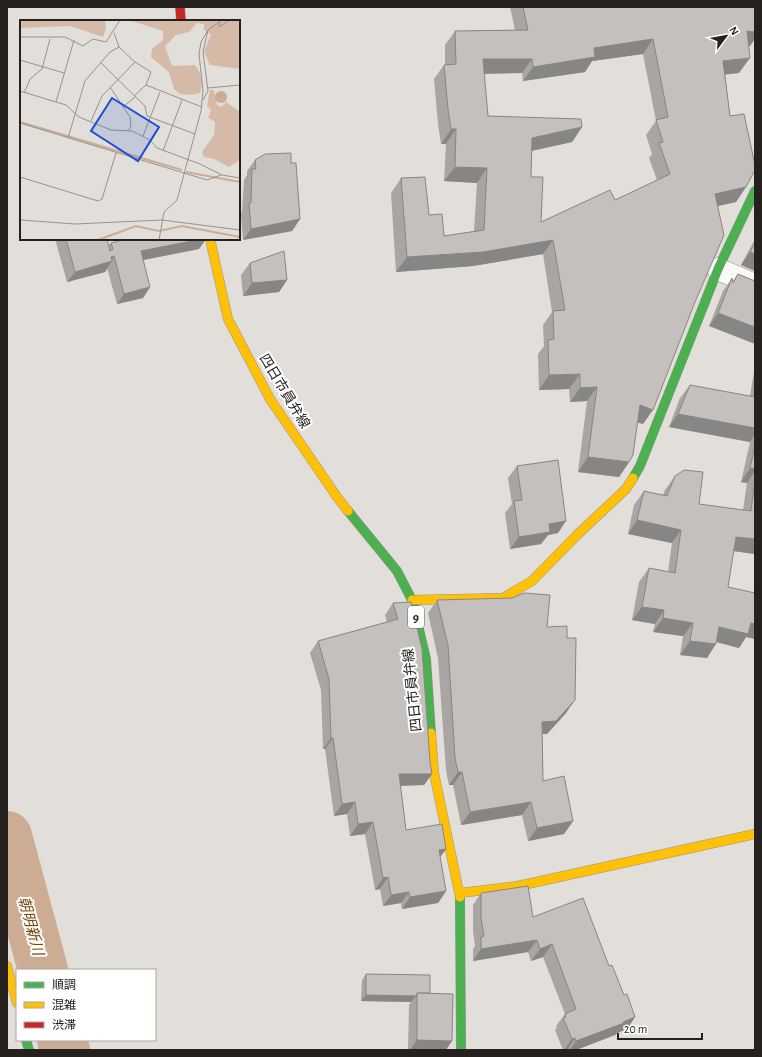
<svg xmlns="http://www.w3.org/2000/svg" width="762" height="1057" font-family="'Alegreya Sans','Noto Sans JP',sans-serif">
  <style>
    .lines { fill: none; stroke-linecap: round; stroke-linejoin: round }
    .river { stroke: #ccac93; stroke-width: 50 }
    .street-casing { stroke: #979491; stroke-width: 23 }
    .fast-casing { stroke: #979491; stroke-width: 10 }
    .slow-casing { stroke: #979491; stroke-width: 10 }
    .jam-casing { stroke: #979491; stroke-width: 10 }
    .street { stroke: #fbfaf9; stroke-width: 22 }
    .fast { stroke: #4caf50; stroke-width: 9 }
    .slow { stroke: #ffc107; stroke-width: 9 }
    .jam { stroke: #c62828; stroke-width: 9 }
    .wall { fill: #a8a5a3; fill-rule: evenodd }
    .shaded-wall { fill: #888684 }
    .building { fill: #c3c0bd; stroke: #888684; fill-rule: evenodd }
    .labels { text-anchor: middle; stroke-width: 4; stroke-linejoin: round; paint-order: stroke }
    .shield { fill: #fff; stroke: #666462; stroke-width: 1 }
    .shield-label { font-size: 13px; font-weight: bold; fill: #24211e }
    .street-label { font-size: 14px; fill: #24211e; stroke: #fff }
    .water-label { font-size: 15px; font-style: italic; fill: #7c450c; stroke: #fff }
    .inset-river { fill: none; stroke: #ccac93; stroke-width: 2 }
    .inset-road { fill: none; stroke: #96928f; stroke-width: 1 }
    .view { fill: #1d4ed8; fill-opacity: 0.15; stroke: #1d4ed8; stroke-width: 2 }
    .inset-edge { fill: none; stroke: #24211e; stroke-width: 2 }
  </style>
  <rect width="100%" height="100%" fill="#e2deda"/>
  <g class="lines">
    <g class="river">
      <path d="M7,836l36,134"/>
      <path d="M62,1040l3,10"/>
    </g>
    <defs>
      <path id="street" d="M718,269l37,16"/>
      <g id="fast">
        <path d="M633,478l7,-12 78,-197 37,-78"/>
        <path d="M348,511l49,60 15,29 14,59 5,74"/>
        <path d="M460,897l1,153"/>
        <path d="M26,1040l3,10"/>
      </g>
      <g id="slow">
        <path d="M210,239l18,80 42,80 67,98 11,14"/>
        <path d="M412,600l91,-2 29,-17 46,-47 48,-45 7,-11"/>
        <path d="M431,733l3,40 26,124"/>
        <path d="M460,893l58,-7 237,-52"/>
        <path d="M7,966l10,37"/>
      </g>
      <path id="jam" d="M180,7l1,14"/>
    </defs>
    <use href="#street" class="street-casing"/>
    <use href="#fast" class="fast-casing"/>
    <use href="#slow" class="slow-casing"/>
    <use href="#jam" class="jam-casing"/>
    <use href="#street" class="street"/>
    <use href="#fast" class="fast"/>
    <use href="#slow" class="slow"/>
    <use href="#jam" class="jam"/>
  </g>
  <g class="wall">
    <path d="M510,7h245l-5,39h-2l-9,27 -14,1 5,42 16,71 -10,15 -19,4 -74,218 -6,-2 -8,40 -10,15 -41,-5 9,-71 -17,1 -1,-13 -30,1 -1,-36 6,-8 -1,-21 9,-13 -9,-58 -70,12 -77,6 -5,-79 10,-15 43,58 30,-5 3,-48 -33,-2 2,-37h-5l-3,-20 -4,-45 10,-14h1v-20l10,-14 60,-1zM643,54l13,67 -10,14 6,19 -3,4 8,22 -42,20 -74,22 -10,-45v-26l41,-9 10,-15 -94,-11 -4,-42 38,-1 1,8 62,-9 7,-11z"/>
    <path d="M255,160l36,3 9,56 -8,12 -49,9 -2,-26 1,-2 2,-32 3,-5v-4z"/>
    <path d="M55,239h52l1,7 3,-3 15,-4h80l-7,10 -56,11 7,27 -7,11 -26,6 -10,-36 -2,4 -38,10z"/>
    <path d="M755,239v32l-14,-6z"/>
    <path d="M250,263l37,17 -8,12 -36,4 -2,-21z"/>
    <path d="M738,274l17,7 -46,45 14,-35 9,-13 1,3z"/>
    <path d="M755,365v189l-22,-3 -5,36 27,6v46l-9,-2 -7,11 -23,-6 -9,16 -27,-3 3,-19 -30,-4 2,-8 -23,-4 7,-38 10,-14 19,4 4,-29 -44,-9 6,-29 10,-14 19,4 2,-5 10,-14 24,28 44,6 4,-27 -6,-1 9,-40 -81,-15 11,-29 10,-13 60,11z"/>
    <path d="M517,466l41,67 -10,2 -7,9 -31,5 -5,-36 7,-9 -4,-26z"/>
    <path d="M437,600l110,27 19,86 -19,21h-5l1,47 30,40 -9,13 -36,7 -6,-26 -61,10 -8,-40h-4l-3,-14 -8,-113 -10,-45z"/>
    <path d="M411,602l19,160 2,12 -8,11 -24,1 6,44 40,19 -6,8 6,34 -8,12 -36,6 -1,-6 -18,3 -3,-17 -5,1 -10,-56 -15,2 -3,-22 -13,2 -9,-67h-2l-2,-59 -11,-37 8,-12 69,-19 -2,-7 8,-12z"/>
    <path d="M481,893l52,24 76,49 26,51 -8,12 -10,4 -2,2 -39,15h-13l-8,-20 2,-3 -1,-1 9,-12 -22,-57 -12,4 -3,-9 -55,9v-12l2,-3 -2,-15v-26z"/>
    <path d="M366,974l64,19 16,57h-38l1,-45 2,-3 -50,-1 1,-21z"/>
  </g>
  <g class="shaded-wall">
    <path d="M747,31l8,1v7l-5,7h-14z"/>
    <path d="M653,39l-10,15 -51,7 -7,11 -62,9 10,-14 61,-19z"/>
    <path d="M750,58l-11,15 -26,3 10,-15z"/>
    <path d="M483,59h49l-10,14 -49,1z"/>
    <path d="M582,127l-10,15 -50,11 10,-15z"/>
    <path d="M451,129h5l-10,15h-5z"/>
    <path d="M455,167l32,1 -10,15 -33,-2z"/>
    <path d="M746,187l-10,15 -31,7 10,-15z"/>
    <path d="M300,219l-8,12 -49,9 8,-11z"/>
    <path d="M202,239h4l-7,10 -66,13 8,-11z"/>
    <path d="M553,240l-10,14 -70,12 -77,6 11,-15z"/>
    <path d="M750,252l5,2v17l-14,-6z"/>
    <path d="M114,256l-3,6 1,-1 -7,11 -38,10 8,-10 36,-15z"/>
    <path d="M287,280l-8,12 -36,4 9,-13z"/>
    <path d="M150,287l-7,11 -26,6 7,-10z"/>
    <path d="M718,313l37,14v17l-46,-18z"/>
    <path d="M580,374l-11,15 -30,1 10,-15z"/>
    <path d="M597,387l-10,14 -17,1 10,-14z"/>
    <path d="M640,405l13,5 -10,14 -14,-4z"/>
    <path d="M678,414l77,14v6l-5,8 -81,-15z"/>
    <path d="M588,457l41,5 -10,15 -41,-5z"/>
    <path d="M750,468l5,1v2l-8,12 -6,-1z"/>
    <path d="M637,520l44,10 -9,13 -44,-9z"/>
    <path d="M566,521l-8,12 -10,2 -7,9 -31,5 9,-12 30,-13z"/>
    <path d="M736,537l19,2v15l-29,-4z"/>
    <path d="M642,607l22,3 -9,14 -23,-4z"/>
    <path d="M663,618l30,5 -10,13 -30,-4z"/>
    <path d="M751,623l4,1v15l-9,-2 -7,11 -30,-8 10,-13z"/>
    <path d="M690,641l26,3 -9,14 -27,-3z"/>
    <path d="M575,700l-9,13 -19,21h-14l9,-12z"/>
    <path d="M331,738h2l-8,11h-2z"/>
    <path d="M458,772h4l-9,13h-4z"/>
    <path d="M399,774h33l-8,11 -33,1z"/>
    <path d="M355,802l-8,12 -13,2 8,-12z"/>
    <path d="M531,802l-9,13 -61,10 9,-13z"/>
    <path d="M573,821l-9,13 -36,7 9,-13z"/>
    <path d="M373,822l-8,12 -15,2 8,-12z"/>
    <path d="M446,849l-8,11 1,-10z"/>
    <path d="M388,877l-8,12 -5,1 8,-12z"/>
    <path d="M446,891l-8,12 -36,6 8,-12z"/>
    <path d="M409,892l-8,11 -18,3 8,-11z"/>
    <path d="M537,940l-9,12 -55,9 8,-12z"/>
    <path d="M552,944l-9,13 -12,4 9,-12z"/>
    <path d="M366,995l50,1 -5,6 -50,-1z"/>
    <path d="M635,1017l-8,12 -10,4 -2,2 -39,15h-6l6,-9z"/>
    <path d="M575,1038l-8,12h-3l8,-11z"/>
    <path d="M417,1040l35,1 -6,9h-36z"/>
  </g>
  <g class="building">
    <path d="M523,7h232v25l-8,-1 3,27 -27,3 7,55 14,-2 11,51v5l-9,17 -31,7 9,41 -29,67 -42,108 -13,-5 -7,50 -4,7 -41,-5 9,-70 -17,1v-14l-31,1 -1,-35 6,-1 -1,-28 12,-1 -12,-70 -70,12 -76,5 -6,-79 24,-1 4,38 13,-1 2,22 40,-6 3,-62 -32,-1 1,-38h-5l-3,-20 -4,-44 12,-1 -1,-33 73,-1zM653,39l15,78 -12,3 7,22 -4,1 11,31 -55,26 -5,-10 -69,32 2,-45h-12l1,-39 50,-11 -1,-8 -93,-3 -5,-57h49l1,8 62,-10 -1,-9z"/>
    <path d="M291,153v10h5l4,56 -49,10 -2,-26h2l1,-34h4l-1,-9 10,-6z"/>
    <path d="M66,239h41l3,12 3,-2 -2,-6 15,-4h76l-61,12 9,36 -26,7 -10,-38 -3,1 1,4 -37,11z"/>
    <path d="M755,243v11l-5,-2z"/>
    <path d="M284,251l3,29 -35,3 -2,-20z"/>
    <path d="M738,274l17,7v46l-37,-14 14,-35 1,5z"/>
    <path d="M690,385l65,12v31l-77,-14z"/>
    <path d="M755,446v23l-5,-1z"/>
    <path d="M558,460l8,61 -17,3 1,8 -31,5 -5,-36 8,-1 -5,-34z"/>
    <path d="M684,470l19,2 -4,32 52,7 4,-32v60l-19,-2 -8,50 27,6v31l-4,-1 -3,11 -29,-7 -3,17 -26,-3 3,-18 -30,-5 1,-8 -22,-3 7,-39 26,5 6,-43 -44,-10 7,-29 23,5 8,-20z"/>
    <path d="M524,593l26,2 -3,32 20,-1v12h9l-1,62 -19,21 -14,1 1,59 21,-5 9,45 -36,7 -6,-26 -61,10 -8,-40h-4l-3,-14 -7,-113 -11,-45 75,-2z"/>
    <path d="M411,602l11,47 8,113 2,12h-33l7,56 36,-6 4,25 -7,1 7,41 -36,6 -1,-5 -18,3 -3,-18 -5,1 -10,-56 -15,2 -3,-22 -13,2 -9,-66h-2l-2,-59 -11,-38 80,-22 -5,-16z"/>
    <path d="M528,886l5,31 50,-19 26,68 3,-1 12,30 3,-1 8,23 -12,5 1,1 -48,18 -1,-3 -3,1 -9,-21 3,-1 -1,-3 11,-5 -24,-65 -12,5 -3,-9 -56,9v-12l3,-1 -3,-18v-25z"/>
    <path d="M366,974l64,1v18h-13l-1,3 -50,-1z"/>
    <path d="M417,993l36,1 -1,47 -35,-1z"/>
  </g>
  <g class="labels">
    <rect class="shield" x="408" y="606" width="16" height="22" rx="3"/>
    <g class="shield-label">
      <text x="416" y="622">9</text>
    </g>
    <g class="street-label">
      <text transform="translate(285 391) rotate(59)" y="5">四日市員弁線</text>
      <text transform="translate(412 690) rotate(-96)" y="5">四日市員弁線</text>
    </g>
    <g class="water-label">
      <text transform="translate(31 926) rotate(75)" y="5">朝明新川</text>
    </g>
  </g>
  <g transform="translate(20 20)">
    <rect width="220" height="220" fill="#e2deda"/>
    <path d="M0,0h85l1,8 -3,9 -33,-11 -50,2zM109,0h111v49l-30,-4 -6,-13 7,-18 -7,-4v-6l-7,-1 -8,9 -13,3 -11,11 7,20 23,-1 5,8 2,11 -2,9 -9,2 -11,-1 -6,-5 -5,-17 -18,-15 1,-8 11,-9v-9zM190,70h4l3,15 5,2 4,-5 14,10v48l-11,7 -15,-8 -10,-2 -2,-5 12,-17 1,-13 -7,-4 3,-8 -4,-4z" fill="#d5bba7"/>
    <path d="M195 77a6 6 0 1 1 12 0a6 6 0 1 1-12 0Z" fill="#ccac93"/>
    <path class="inset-river" d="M0,102l162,48M166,152l54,10M78,220l38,-14 23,5 23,-5 58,11"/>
    <path class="inset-road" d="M200,2l-1,5 11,-7M94,13l5,14 16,15 16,10 -5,13 -12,11M0,17h45l18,9 10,-7 13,3 14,-22M0,40l44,13M81,43l44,43 2,10 48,18M126,65l56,22M90,67l20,30 1,9 -2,4M188,68l32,-3M0,71l46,14 13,12 32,13 21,1 18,9 7,8 43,16 22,11 18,3M4,73l6,-14 12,-10 8,-30M183,80l5,-9 -5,-39 5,-22M36,82l18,-62M103,87l12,-10M71,101l11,-25 33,-34M0,103l187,57 14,-5M123,116l17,-44M48,118l17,-57 25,-29 9,-5M143,131l19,-51M0,157l78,24 4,-2 14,-46M0,200l55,4 87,-4 78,10M139,220l5,-28 13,-12 24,-89 2,-20 -4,-37 2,-12 7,-12 14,-10"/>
    <path class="view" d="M92,78l47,29 -21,34 -47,-30z"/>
    <rect width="220" height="220" class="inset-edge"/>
  </g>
  <rect width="762" height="1057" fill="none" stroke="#24211e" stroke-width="16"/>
  <rect x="16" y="969" width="140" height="72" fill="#ffffff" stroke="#a7a6a5"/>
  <rect x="24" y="982" width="20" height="6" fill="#4caf50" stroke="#a7a6a5"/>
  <text x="52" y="989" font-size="12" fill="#24211e">順調</text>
  <rect x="24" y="1002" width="20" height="6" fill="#ffc107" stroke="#a7a6a5"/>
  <text x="52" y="1009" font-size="12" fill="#24211e">混雑</text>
  <rect x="24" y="1022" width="20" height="6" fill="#c62828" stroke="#a7a6a5"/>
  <text x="52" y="1029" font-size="12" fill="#24211e">渋滞</text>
  <g transform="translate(726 36) rotate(58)" stroke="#ffffff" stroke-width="3" paint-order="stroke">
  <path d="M0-3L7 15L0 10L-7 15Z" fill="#24211e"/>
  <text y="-6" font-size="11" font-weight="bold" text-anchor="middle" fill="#24211e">N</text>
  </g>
  <path d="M618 1033v6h84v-6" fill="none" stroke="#24211e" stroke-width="2"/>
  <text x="624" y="1033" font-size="12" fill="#24211e" stroke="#ffffff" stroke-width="3" paint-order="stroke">20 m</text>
</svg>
